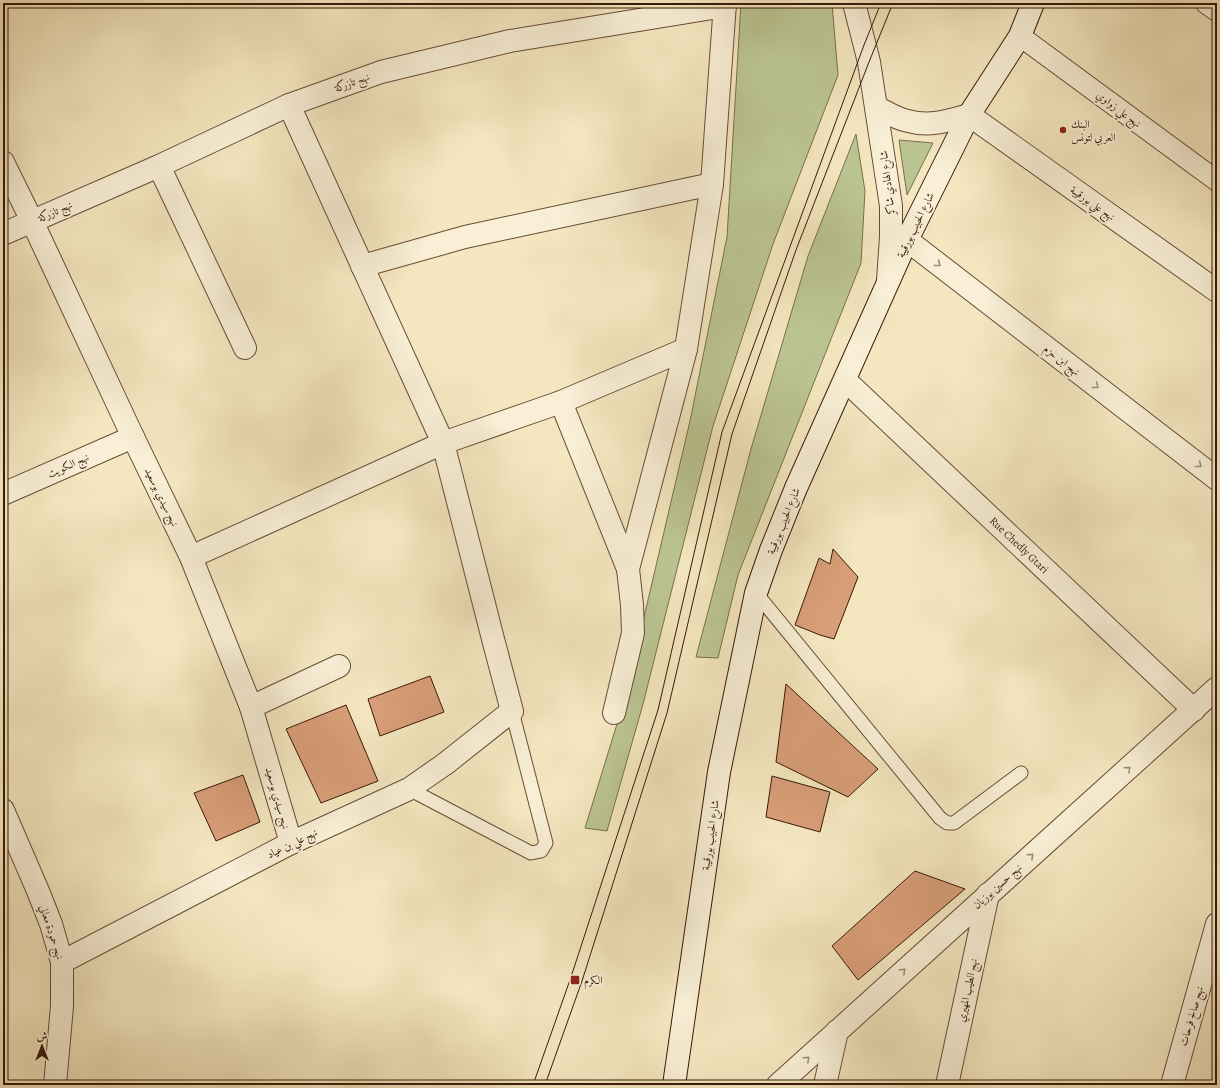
<svg xmlns="http://www.w3.org/2000/svg" width="1220" height="1088" font-family="Alegreya,Amiri,serif">
  <style>
    .green { fill: #bbc593; stroke: #7a6e4e }
    .building { fill: #d89e78; stroke: #391809 }
    .lines { fill: none; stroke-linecap: round; stroke-linejoin: round }
    .service-casing { stroke: #684c37; stroke-width: 15 }
    .pedestrian-casing { stroke: #684c37; stroke-width: 22 }
    .minor-casing { stroke: #684c37; stroke-width: 24 }
    .tertiary-casing { stroke: #684c37; stroke-width: 24 }
    .secondary-casing { stroke: #391809; stroke-width: 24 }
    .service { stroke: #f8efd6; stroke-width: 13 }
    .pedestrian { stroke: #f8efd6; stroke-width: 20 }
    .minor { stroke: #f8efd6; stroke-width: 22 }
    .tertiary { stroke: #f8efd6; stroke-width: 22 }
    .secondary { stroke: #f8efd6; stroke-width: 22 }
    .tram { stroke: #391809; stroke-width: 1 }
    .oneway { stroke: #a28e7a }
    .poi-dot { fill: #8f2418; stroke: #f8efd6; stroke-width: 1.5 }
    .labels { text-anchor: middle; stroke-width: 4; stroke-linejoin: round; paint-order: stroke }
    .street-label { font-size: 11px; fill: #391809; stroke: #f8efd6 }
    .poi-label { font-size: 11px; fill: #391809; stroke: #f8efd6; text-anchor: start }
  </style>
  <rect width="100%" height="100%" fill="#f4e7c0"/>
  <filter id="stains"><feTurbulence type="fractalNoise" baseFrequency=".005" numOctaves="4"/><feColorMatrix values="0 0 0 0 .2 0 0 0 0 .09 0 0 0 0 .02 0 0 0 .5 -.17"/></filter>
  <radialGradient id="worn" r=".72"><stop offset=".6" stop-color="#630" stop-opacity="0"/><stop offset="1" stop-color="#630" stop-opacity=".3"/></radialGradient>
  <g class="green">
    <path d="M741,3h91l6,72 -65,169 -60,182 -70,278 -36,127 -22,-3 40,-130 65,-277 37,-184z"/>
    <path d="M856,134l9,57 -4,72 -123,312 -20,83 -22,-1 55,-208 57,-193z"/>
    <path d="M899,140l34,3 -26,52z"/>
  </g>
  <g class="building">
    <path d="M833,549l25,28 -24,62 -14,-4 -25,-10 24,-67 11,6z"/>
    <path d="M430,676l14,36 -64,24 -12,-37z"/>
    <path d="M786,684l92,85 -30,28 -72,-35z"/>
    <path d="M346,705l32,76 -57,22 -35,-74z"/>
    <path d="M243,775l17,47 -44,19 -22,-48z"/>
    <path d="M772,776l58,16 -10,40 -54,-15z"/>
    <path d="M915,871l50,18 -107,91 -26,-34z"/>
  </g>
  <g class="lines">
    <defs>
      <g id="service">
        <path d="M756,593l184,225 7,5h7l67,-50"/>
        <path d="M409,789l122,64 10,-2 5,-8 -34,-132"/>
      </g>
      <path id="pedestrian" d="M1020,36l197,145"/>
      <g id="minor">
        <path d="M1207,3l10,7"/>
        <path d="M969,115l248,176"/>
        <path d="M3,162l29,59 101,216 58,120 60,150 40,136"/>
        <path d="M159,166l86,182"/>
        <path d="M3,234l156,-68 130,-61 92,-33 129,-31 215,-35"/>
        <path d="M907,240l310,239"/>
        <path d="M362,266l103,-29 247,-53"/>
        <path id="s1" d="M845,380l349,330"/>
        <path d="M561,402l67,167"/>
        <path d="M3,494l130,-57"/>
        <path d="M191,557l252,-114 -154,-338"/>
        <path d="M251,707l88,-41"/>
        <path d="M614,713l19,-80 -1,-28 -4,-36 58,-220 26,-165 13,-181"/>
        <path d="M3,810l35,81 13,33 11,38v44l-7,79"/>
        <path d="M62,962l229,-119 118,-54 36,-25 67,-53 -19,-72 -50,-196 118,-41 125,-53"/>
        <path d="M825,1085l12,-54"/>
        <path d="M947,1085l41,-191"/>
        <path d="M1172,1085l45,-161"/>
      </g>
      <g id="tertiary">
        <path d="M854,3l15,59 22,144v31l-3,43"/>
        <path d="M876,107c10,5 21,12 32,14 21,6 40,0 61,-6"/>
        <path d="M778,1085l439,-397"/>
      </g>
      <path id="secondary" d="M674,1085l45,-313 37,-179 15,-43 25,-62 111,-248 62,-125 51,-79 13,-33"/>
    </defs>
    <use href="#service" class="service-casing"/>
    <use href="#pedestrian" class="pedestrian-casing"/>
    <use href="#minor" class="minor-casing"/>
    <use href="#tertiary" class="tertiary-casing"/>
    <use href="#secondary" class="secondary-casing"/>
    <use href="#service" class="service"/>
    <use href="#pedestrian" class="pedestrian"/>
    <use href="#minor" class="minor"/>
    <use href="#tertiary" class="tertiary"/>
    <use href="#secondary" class="secondary"/>
    <g class="tram">
      <path d="M533,1085l38,-108 87,-267 64,-278 142,-387 17,-42"/>
      <path d="M545,1085l37,-104 85,-268 65,-279 64,-184 73,-188 24,-59"/>
    </g>
  </g>
  <defs><path id="oneway-chevron" d="M-2-3.5L2.5 0L-2 3.5" fill="none" stroke-width="1.6" stroke-linecap="round" stroke-linejoin="round"/></defs>
  <g class="oneway">
    <use href="#oneway-chevron" transform="translate(938 264) rotate(38)"/>
    <use href="#oneway-chevron" transform="translate(1096 386) rotate(38)"/>
    <use href="#oneway-chevron" transform="translate(1199 465) rotate(38)"/>
    <use href="#oneway-chevron" transform="translate(1128 769) rotate(-42)"/>
    <use href="#oneway-chevron" transform="translate(1031 856) rotate(-42)"/>
    <use href="#oneway-chevron" transform="translate(903 971) rotate(-42)"/>
    <use href="#oneway-chevron" transform="translate(807 1059) rotate(-42)"/>
  </g>
  <g class="poi-dot">
    <circle cx="1063" cy="130" r="4"/>
    <rect x="570" y="975" width="10" height="10" rx="2"/>
  </g>
  <g class="labels">
    <g class="street-label">
      <text transform="translate(352 82) rotate(-20)" y="4">نهج تازركة</text>
      <text transform="translate(1119 109) rotate(37)" y="4">نهج علي زواوي</text>
      <text transform="translate(887 183) rotate(-97)" y="4">شارع الهادي شاكر</text>
      <text transform="translate(1093 203) rotate(35)" y="4">نهج علي بورقيبة</text>
      <text transform="translate(55 211) rotate(-24)" y="4">نهج تازركة</text>
      <text transform="translate(915 225) rotate(-64)" y="4">شارع الحبيب بورقيبة</text>
      <text transform="translate(1062 360) rotate(38)" y="4">نهج ابن حزم</text>
      <text transform="translate(68 465) rotate(-24)" y="4">نهج الكويت</text>
      <text transform="translate(162 497) rotate(64)" y="4">نهج سيدي بوسعيد</text>
      <text transform="translate(783 521) rotate(-68)" y="4">شارع الحبيب بورقيبة</text>
      <text dy="4" stroke="none"><textPath href="#s1" startOffset="240">Rue Chedly Gtari</textPath></text>
      <text transform="translate(278 798) rotate(74)" y="4">نهج سيدي بوسعيد</text>
      <text transform="translate(710 835) rotate(-82)" y="4">شارع الحبيب بورقيبة</text>
      <text transform="translate(292 843) rotate(-26)" y="4">نهج علي بن عياد</text>
      <text transform="translate(997 886) rotate(-42)" y="4">نهج حسين بوزيان</text>
      <text transform="translate(52 932) rotate(72)" y="4">نهج حمودة معالي</text>
      <text transform="translate(967 990) rotate(-78)" y="4">نهج الطيب المهيري</text>
      <text transform="translate(1191 1016) rotate(-74)" y="4">نهج صالح فرحات</text>
    </g>
    <g class="poi-label">
      <text x="1071" y="128">البنك<tspan x="1071" dy="13">العربي لتونس</tspan></text>
      <text x="584" y="984">الكرم</text>
    </g>
  </g>
  <rect width="1220" height="1088" fill="none" stroke="#f4e7c0" stroke-width="16"/>
  <rect x="4" y="4" width="1212" height="1080" fill="none" stroke="#391809" stroke-width="2"/>
  <rect x="8" y="8" width="1204" height="1072" fill="none" stroke="#391809"/>
  <g transform="translate(42 1046)" stroke="#f8efd6" stroke-width="3" paint-order="stroke">
  <path d="M0-3L7 15L0 10L-7 15Z" fill="#391809"/>
  <text y="-6" font-size="11" font-weight="bold" text-anchor="middle" fill="#391809">ش</text>
  </g>
  <rect width="100%" height="100%" filter="url(#stains)"/>
  <rect width="100%" height="100%" fill="url(#worn)"/>
</svg>
